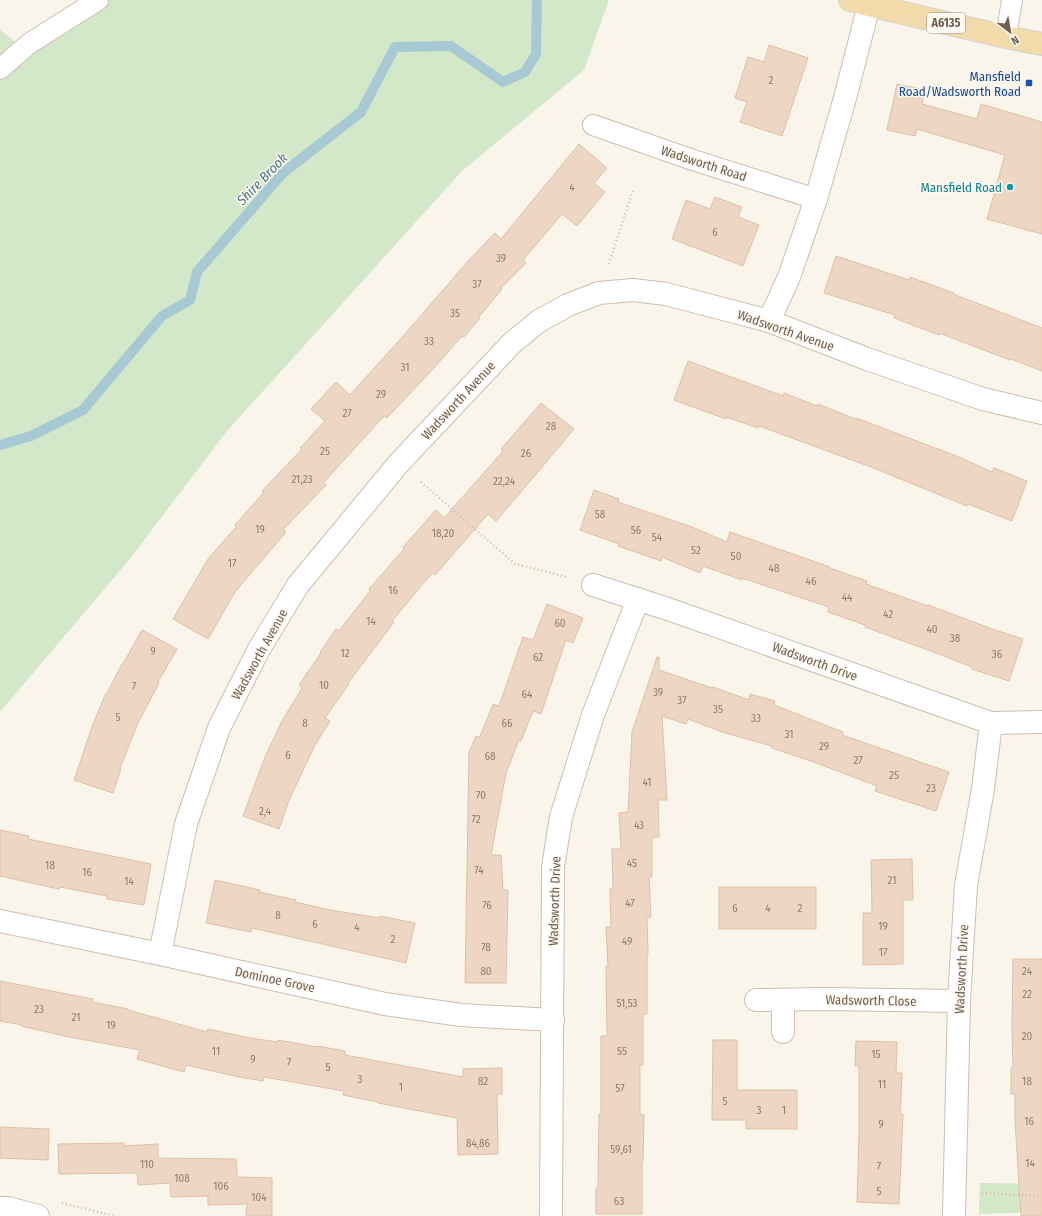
<svg xmlns="http://www.w3.org/2000/svg" width="1042" height="1216" font-family="'Fira Sans Condensed',sans-serif">
  <style>
    .green { fill: #d3e7c9 }
    .lines { fill: none; stroke-linecap: round; stroke-linejoin: round }
    .stream { stroke: #a7c9d3; stroke-width: 10 }
    .building { fill: #edd7c4; stroke: #debfa6 }
    .lane-casing { stroke: #ccbeb1; stroke-width: 22 }
    .street-casing { stroke: #ccbeb1; stroke-width: 24 }
    .primary-casing { stroke: #d8d2ce; stroke-width: 24 }
    .path { stroke: #d2bba7; stroke-width: 2.5; stroke-dasharray: 1 3; stroke-linecap: butt }
    .lane { stroke: #fff; stroke-width: 20 }
    .street { stroke: #fff; stroke-width: 22 }
    .primary { stroke: #f1dbaa; stroke-width: 22 }
    .transit-dot { fill: #1a4fb4; stroke: #fdf9f0; stroke-width: 1.5 }
    .culture-dot { fill: #0f9aa8; stroke: #fdf9f0; stroke-width: 1.5 }
    .labels { text-anchor: middle; stroke-width: 3; stroke-linejoin: round; paint-order: stroke }
    .number-label { font-size: 11px; fill: #917c6d }
    .shield { fill: #fdf9f0; stroke: #9c8c80; stroke-width: 1 }
    .shield-label { font-size: 12px; font-weight: bold; fill: #725e50 }
    .transit-label { font-size: 13px; fill: #164399; stroke: #fdf9f0; text-anchor: end }
    .street-label { font-size: 13px; fill: #725e50; stroke: #fdf9f0 }
    .culture-label { font-size: 13px; fill: #0d838f; stroke: #fdf9f0; text-anchor: end }
    .water-label { font-size: 14px; font-style: italic; fill: #4c7683; stroke: #fdf9f0 }
  </style>
  <rect width="100%" height="100%" fill="#faf5ea"/>
  <g class="green">
    <path d="M80,0h529l-25,70 -122,101 -235,260 -98,129 -129,152v-682l17,13z"/>
    <path d="M980,1183l62,1v28l-63,2z"/>
  </g>
  <g class="lines">
    <path class="stream" d="M0,445l31,-9 52,-26 79,-94 28,-16 7,-28 86,-99 78,-61 34,-65 56,-1 52,36 22,-10 11,-18 1,-54"/>
  </g>
  <g class="building">
    <path d="M769,45l39,13 -26,78 -42,-14 7,-20 -12,-4 13,-41 16,5z"/>
    <path d="M897,84l28,6 -3,14 55,15 4,-15 61,18v112l-55,-15 18,-64 -88,-26 -2,7 -28,-6z"/>
    <path d="M579,144l28,24 -13,15 11,9 -28,34 -15,-12 -39,46 3,3 -25,25 1,1 -23,28 1,1 -16,19 -2,-1 -29,33 -46,49 -3,-2 -60,66 2,3 -43,45 3,2 -51,60 -27,47 -35,-20 35,-60 28,-32 -1,-2 29,-33 -2,-1 40,-42 -2,-1 25,-27 -14,-12 25,-27 14,13 55,-61 64,-74 26,-27 6,6z"/>
    <path d="M715,197l27,10 -4,10 21,8 -16,41 -71,-27 14,-39 24,9z"/>
    <path d="M836,256l73,24 1,-3 44,16 -1,1 89,34v43l-31,-12 -1,1 -71,-27v2l-45,-17 1,-3 -71,-22z"/>
    <path d="M688,361l95,35 1,-3 33,13 1,-2 37,15 1,-1 103,39 33,15 2,-4 33,13 -15,40 -44,-17 -1,2 -96,-39 -112,-41 -1,2 -32,-11v2l-52,-19z"/>
    <path d="M541,403l33,26 -42,50 -36,42 -8,-7 -53,61 -3,-2 -40,48 2,1 -46,61 1,1 -24,34 5,3 -15,24 -26,55 -10,29 -36,-13 22,-59 17,-36 20,-33 -3,-3 22,-32 -1,-1 16,-23 3,2 31,-40 -1,-2 35,-40 -1,-2 33,-37 8,8 59,-67 -2,-2z"/>
    <path d="M594,490l25,9 -1,3 74,25 35,15 3,-10 100,35v1l37,13 -1,3 62,22v-1l67,25 28,9 -14,42 -37,-12v-2l-36,-14 -71,-26v-2l-37,-13 1,-5 -87,-29v2l-39,-14 -3,7 -38,-16 -1,4 -43,-15 1,-2 -39,-14z"/>
    <path d="M547,604l36,14 -10,25 -7,-3 -25,74 -8,-3 -12,30 -2,-1 -13,33 -15,82h10l2,35h5l-2,93h-41l4,-231 7,-16 4,1 13,-33 6,2 24,-69 10,3z"/>
    <path d="M142,630l35,19 -19,33 1,1 -21,40 -18,45 1,1 -8,24 -39,-13 18,-53 13,-32h1l16,-31h1z"/>
    <path d="M657,657h2v13l53,18 1,-1 36,13 1,-6 25,7 -1,4 69,27 -1,3 107,37 -13,39 -61,-20 2,-5 -66,-25 -39,-13v-2l-50,-14 -34,-13 -2,5 -24,-8 5,84h-9l1,37h-7v40h-3l2,40h-4l1,37h-1v60h-4v51h-3v50h4l-1,46h-1v53h-46v-26h2l1,-74h2v-78h6l-1,-70h2l-2,-39h5l-1,-38h3l-1,-40h9l-2,-36 9,-1 4,-80z"/>
    <path d="M0,830l29,6 -1,3 123,25 -7,41 -37,-6v-3l-47,-9 -1,2 -59,-13z"/>
    <path d="M912,859l1,41h-10v64l-40,1v-52h9l-1,-53z"/>
    <path d="M215,880l45,10 -1,2 37,8 -1,2 35,8 50,8v-2l35,7 -9,40 -154,-35 -1,4 -45,-9z"/>
    <rect x="719" y="887" width="97" height="42"/>
    <path d="M1013,959h29v257h-21l-6,-95v-27h-4v-26l2,-1 -1,-37z"/>
    <path d="M0,981l93,18 -1,3 36,7v1l79,22 1,-3 42,9 28,4v-2l39,7v-1l28,5v4l118,22v-8l39,-1v26h-5l1,60 -40,1 -1,-37 -79,-15v-1l-35,-7 1,-4 -80,-14 -1,4 -24,-4 -53,-12 -2,7 -47,-13 3,-9 -71,-13 -48,-11 1,-1 -22,-4z"/>
    <path d="M713,1040h24v50h60v39h-51v-9h-34z"/>
    <path d="M856,1041l41,1 -1,31h6l-2,41h3l-4,90 -42,-2 2,-67v-69h-4z"/>
    <path d="M0,1127l49,2 -1,31 -48,-2z"/>
    <path d="M124,1143v3l34,-2v14l78,1 1,18 35,1v38h-26l1,-12 -39,1v-9l-37,1 -1,-14 -32,2 -1,-12 -78,1 -1,-30z"/>
  </g>
  <g class="lines">
    <defs>
      <g id="lane">
        <path d="M1006,37l6,-37"/>
        <path d="M0,69l30,-26 68,-43"/>
        <path d="M593,125l97,34 126,40"/>
      </g>
      <g id="street">
        <path d="M769,321l20,-44 27,-78 29,-101 24,-93"/>
        <path d="M593,585l75,24 323,114 51,-1"/>
        <path d="M0,921l160,33 225,50 76,11 92,5"/>
        <path d="M160,954l26,-130 33,-96 40,-79 39,-64 101,-122 113,-120 27,-22 29,-16 31,-12 34,-3 33,4 103,27 98,38 116,40 59,14"/>
        <path d="M756,1000l68,-1 135,2"/>
        <path d="M783,1032v-32"/>
        <path d="M0,1208h8l30,8"/>
        <path d="M551,1216l2,-349 8,-50 32,-102 45,-116"/>
        <path d="M954,1216l5,-215 7,-116 17,-96 8,-66"/>
      </g>
      <path id="primary" d="M850,0l19,5 137,32 36,7"/>
    </defs>
    <use href="#lane" class="lane-casing"/>
    <use href="#street" class="street-casing"/>
    <use href="#primary" class="primary-casing"/>
    <g class="path">
      <path d="M609,264l24,-74"/>
      <path d="M421,482l94,82 52,13"/>
      <path d="M982,1193l60,3"/>
      <path d="M62,1203l52,13"/>
    </g>
    <use href="#lane" class="lane"/>
    <use href="#street" class="street"/>
    <use href="#primary" class="primary"/>
  </g>
  <rect class="transit-dot" x="1025" y="79" width="8" height="8" rx="2"/>
  <circle class="culture-dot" cx="1010" cy="187" r="4"/>
  <g class="labels">
    <g class="number-label">
      <text x="771" y="84">2</text>
      <text x="572" y="191">4</text>
      <text x="715" y="236">6</text>
      <text x="501" y="262">39</text>
      <text x="477" y="288">37</text>
      <text x="455" y="317">35</text>
      <text x="429" y="345">33</text>
      <text x="405" y="371">31</text>
      <text x="381" y="398">29</text>
      <text x="347" y="417">27</text>
      <text x="551" y="430">28</text>
      <text x="325" y="455">25</text>
      <text x="526" y="457">26</text>
      <text x="302" y="483">21,23</text>
      <text x="504" y="485">22,24</text>
      <text x="600" y="518">58</text>
      <text x="260" y="533">19</text>
      <text x="636" y="534">56</text>
      <text x="443" y="537">18,20</text>
      <text x="657" y="541">54</text>
      <text x="696" y="554">52</text>
      <text x="736" y="560">50</text>
      <text x="232" y="567">17</text>
      <text x="774" y="572">48</text>
      <text x="811" y="585">46</text>
      <text x="393" y="594">16</text>
      <text x="847" y="601">44</text>
      <text x="888" y="618">42</text>
      <text x="371" y="625">14</text>
      <text x="560" y="627">60</text>
      <text x="932" y="633">40</text>
      <text x="955" y="642">38</text>
      <text x="153" y="655">9</text>
      <text x="345" y="657">12</text>
      <text x="997" y="658">36</text>
      <text x="538" y="661">62</text>
      <text x="324" y="689">10</text>
      <text x="134" y="690">7</text>
      <text x="658" y="696">39</text>
      <text x="527" y="698">64</text>
      <text x="682" y="704">37</text>
      <text x="718" y="713">35</text>
      <text x="118" y="721">5</text>
      <text x="756" y="722">33</text>
      <text x="305" y="727">8</text>
      <text x="507" y="727">66</text>
      <text x="789" y="738">31</text>
      <text x="824" y="750">29</text>
      <text x="288" y="759">6</text>
      <text x="490" y="760">68</text>
      <text x="858" y="764">27</text>
      <text x="894" y="779">25</text>
      <text x="647" y="786">41</text>
      <text x="931" y="792">23</text>
      <text x="481" y="799">70</text>
      <text x="265" y="815">2,4</text>
      <text x="476" y="823">72</text>
      <text x="639" y="829">43</text>
      <text x="632" y="867">45</text>
      <text x="50" y="869">18</text>
      <text x="479" y="874">74</text>
      <text x="87" y="876">16</text>
      <text x="892" y="884">21</text>
      <text x="129" y="885">14</text>
      <text x="630" y="907">47</text>
      <text x="487" y="909">76</text>
      <text x="735" y="912">6</text>
      <text x="768" y="912">4</text>
      <text x="800" y="912">2</text>
      <text x="278" y="919">8</text>
      <text x="315" y="928">6</text>
      <text x="883" y="930">19</text>
      <text x="357" y="931">4</text>
      <text x="393" y="943">2</text>
      <text x="627" y="945">49</text>
      <text x="486" y="951">78</text>
      <text x="883" y="956">17</text>
      <text x="486" y="975">80</text>
      <text x="1027" y="975">24</text>
      <text x="1027" y="998">22</text>
      <text x="627" y="1007">51,53</text>
      <text x="39" y="1013">23</text>
      <text x="76" y="1021">21</text>
      <text x="111" y="1029">19</text>
      <text x="1027" y="1040">20</text>
      <text x="216" y="1055">11</text>
      <text x="622" y="1055">55</text>
      <text x="876" y="1058">15</text>
      <text x="253" y="1063">9</text>
      <text x="289" y="1066">7</text>
      <text x="328" y="1071">5</text>
      <text x="360" y="1083">3</text>
      <text x="483" y="1085">82</text>
      <text x="1027" y="1085">18</text>
      <text x="882" y="1088">11</text>
      <text x="401" y="1091">1</text>
      <text x="620" y="1092">57</text>
      <text x="725" y="1105">5</text>
      <text x="759" y="1114">3</text>
      <text x="784" y="1114">1</text>
      <text x="1029" y="1125">16</text>
      <text x="881" y="1128">9</text>
      <text x="478" y="1147">84,86</text>
      <text x="621" y="1153">59,61</text>
      <text x="1030" y="1167">14</text>
      <text x="147" y="1168">110</text>
      <text x="879" y="1170">7</text>
      <text x="182" y="1182">108</text>
      <text x="221" y="1190">106</text>
      <text x="879" y="1195">5</text>
      <text x="259" y="1201">104</text>
      <text x="619" y="1205">63</text>
    </g>
    <rect class="shield" x="927" y="13" width="38" height="20" rx="3"/>
    <g class="shield-label">
      <text x="946" y="27">A6135</text>
    </g>
    <g class="transit-label">
      <text x="1021" y="81">Mansfield<tspan x="1021" dy="15">Road/Wadsworth Road</tspan></text>
    </g>
    <g class="street-label">
      <text transform="translate(704 163) rotate(18)" y="5">Wadsworth Road</text>
      <text transform="translate(786 330) rotate(19)" y="5">Wadsworth Avenue</text>
      <text transform="translate(458 400) rotate(-47)" y="5">Wadsworth Avenue</text>
      <text transform="translate(259 654) rotate(-61)" y="5">Wadsworth Avenue</text>
      <text transform="translate(815 661) rotate(20)" y="5">Wadsworth Drive</text>
      <text transform="translate(554 901) rotate(-88)" y="5">Wadsworth Drive</text>
      <text transform="translate(961 969) rotate(-87)" y="5">Wadsworth Drive</text>
      <text transform="translate(275 979) rotate(12)" y="5">Dominoe Grove</text>
      <text transform="translate(871 1000) rotate(1)" y="5">Wadsworth Close</text>
    </g>
    <g class="culture-label">
      <text x="1002" y="192">Mansfield Road</text>
    </g>
    <g class="water-label">
      <text transform="translate(262 179) rotate(-46)" y="5">Shire Brook</text>
    </g>
  </g>
  <g transform="translate(1010 32) rotate(149)" stroke="#fdf9f0" stroke-width="3" paint-order="stroke">
  <path d="M0-3L7 15L0 10L-7 15Z" fill="#725e50"/>
  <text y="-6" font-size="11" font-weight="bold" text-anchor="middle" fill="#725e50">N</text>
  </g>
</svg>
